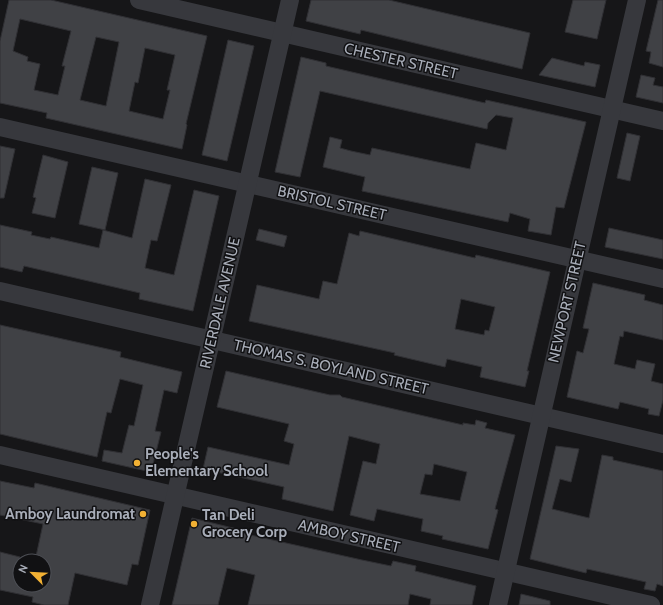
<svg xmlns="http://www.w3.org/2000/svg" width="663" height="605" font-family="Cabin,sans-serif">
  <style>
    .building { fill: #404145; stroke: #303034; fill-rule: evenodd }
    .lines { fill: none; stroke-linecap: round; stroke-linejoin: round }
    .minor { stroke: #37383d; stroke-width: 18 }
    .poi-dot { fill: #f2b134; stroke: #111113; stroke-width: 1.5 }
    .labels { text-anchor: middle; stroke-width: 3; stroke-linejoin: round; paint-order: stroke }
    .street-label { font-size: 15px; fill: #a8adb8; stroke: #111113 }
    .poi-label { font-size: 15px; font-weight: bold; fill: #a8adb8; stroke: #111113; text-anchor: start }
  </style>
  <rect width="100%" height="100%" fill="#161618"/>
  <g class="building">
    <path d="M9,0h42l156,36 -21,88 1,1 -5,24 -136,-31 1,-5 -47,-10v-62zM20,19l51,12 -9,35h3l-7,29 -24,-5 6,-26 -13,-3 1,-4 -15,-6zM96,37l23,5 -13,64 -26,-6zM145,48l30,7 -8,35h3l-7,29 -34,-8 6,-29 3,1z"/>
    <path d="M311,0h78l141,33 -8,36 -161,-39 -1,4 -54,-13z"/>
    <path d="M573,0h33l-9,39 -32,-7z"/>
    <path d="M658,0h5v67l-14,-4 2,-11 -5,-1z"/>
    <path d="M228,40l26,6 -27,115 -25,-6z"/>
    <path d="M301,57l25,6v3l159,37 1,-3 100,22 -22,86 -8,-1 -5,28 -23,-4 2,-12 -20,-6 -2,9 -146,-31 3,-14 -42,-10 7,-30 12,3 -2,8 11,3 19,4 2,-7 98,21 6,-26 30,7 7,-32 -17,-3 -8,8 -1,6 -167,-38 -20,86 -25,-5z"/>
    <path d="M552,58l32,8 1,-4 15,3 -5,22 -56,-12z"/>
    <path d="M641,75l14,3 -2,7 10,2v16l-27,-6z"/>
    <path d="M627,133l13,3 -10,45 -13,-3z"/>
    <path d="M0,146l15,3 -11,49h-4z"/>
    <path d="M43,155l25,7 -13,56 -23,-5 4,-15 -3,-1z"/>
    <path d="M92,167l26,6 -13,57 -26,-6z"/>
    <path d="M145,179l26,6 -14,56 -6,-1 -6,28 29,7 20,-85 25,6 -26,115 -54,-12 1,-6 -116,-27 -2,6 -22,-5v-42l32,7 -1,3 19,4 1,-2 48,11 4,-18 29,8z"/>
    <path d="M609,228l54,12v19l-58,-12z"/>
    <path d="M259,229l28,7 -3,11 -28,-7z"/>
    <path d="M360,231l115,27 1,-3 74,17 -23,99h2l-4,16 -45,-10 2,-10 -35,-8 -2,8 -51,-12 1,-2 -146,-32 8,-36 62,14 4,-18 14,3 12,-51 10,3zM461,299l34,8 -6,24 -4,-1 -1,5 -29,-6z"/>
    <path d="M593,283l52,12 -1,5 19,5v35l-39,-9 -1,6 -3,-1 -6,28 21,5 2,-9 18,4 -4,17 12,3v16l-4,16 -11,-2 1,-5 -29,-7 -2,7 -51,-12 10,-46 6,2 6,-24 -6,-1z"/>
    <path d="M0,325l121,27 -1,5 62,15 -5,21 -13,-3 -9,41 6,1 -10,40 -49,-11 2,-11 18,3 7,-28 5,1 9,-41 -23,-6 -9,34 -4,-1 -10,45 -97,-23z"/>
    <path d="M226,371l104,24h10l2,2 121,28v-2l12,2 1,-5 11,3 -2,5 30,7 -20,74 3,1 -10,39 -46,-10 1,-3 -22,-5 2,-12 -46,-10 -3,12 -24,-6 13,-54 13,3 4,-20 -31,-8 -16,75 -51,-12 2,-12 -81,-18 5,-22 81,18 5,-21 -10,-3 5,-17 -72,-17zM434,464l33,8 -7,29 -40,-7 5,-20 7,1z"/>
    <path d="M556,446l23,3 -8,33 -11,-3 -8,30 37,9 13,-63 11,2v3l50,11v115l-6,-2 -2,7 -11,-2 2,-7 -59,-13 -1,4 -56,-14z"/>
    <path d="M0,481l34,7 1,-5 115,27 -12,55 -6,-1 -5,21 -52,-12 -7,32h-24l-12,-3 1,-5 -33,-7v-38l20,5v28h24v-24h-9l8,-37 -43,-9z"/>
    <path d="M192,518l45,11v3l125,28 29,6 2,-5 23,5 -1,5 61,15 -4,19h-42l1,-6 -21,-5 -2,11h-160l7,-30 -28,-7 -9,37h-46z"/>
    <path d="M521,594l29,7v4h-31z"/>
  </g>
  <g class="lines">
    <g class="minor">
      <path d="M139,0l524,121"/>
      <path d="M0,127l663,152"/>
      <path d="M0,291l663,153"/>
      <path d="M0,455l651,150"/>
      <path d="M150,605l140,-605"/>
      <path d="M498,605l139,-605"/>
    </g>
  </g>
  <g class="poi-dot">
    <circle cx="137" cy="463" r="4"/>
    <circle cx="143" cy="514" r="4"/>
    <circle cx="194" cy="524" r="4"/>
  </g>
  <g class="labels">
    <g class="street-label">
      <text transform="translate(401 61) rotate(13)" y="5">CHESTER STREET</text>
      <text transform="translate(332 203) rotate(13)" y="5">BRISTOL STREET</text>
      <text transform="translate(567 302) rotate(-77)" y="5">NEWPORT STREET</text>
      <text transform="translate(220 303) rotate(-77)" y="5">RIVERDALE AVENUE</text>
      <text transform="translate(331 367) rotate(13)" y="5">THOMAS S. BOYLAND STREET</text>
      <text transform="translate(349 536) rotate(13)" y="5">AMBOY STREET</text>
    </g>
    <g class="poi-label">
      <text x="145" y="459">People's<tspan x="145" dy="17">Elementary School</tspan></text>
      <text x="135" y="519" text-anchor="end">Amboy Laundromat</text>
      <text x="202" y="520">Tan Deli<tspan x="202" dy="17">Grocery Corp</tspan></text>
    </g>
  </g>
  <g transform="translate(32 573) rotate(294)"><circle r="19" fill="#111113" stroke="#4d4f55"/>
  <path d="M0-3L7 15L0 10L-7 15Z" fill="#f2b134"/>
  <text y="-6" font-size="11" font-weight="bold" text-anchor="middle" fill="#a8adb8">N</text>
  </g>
</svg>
